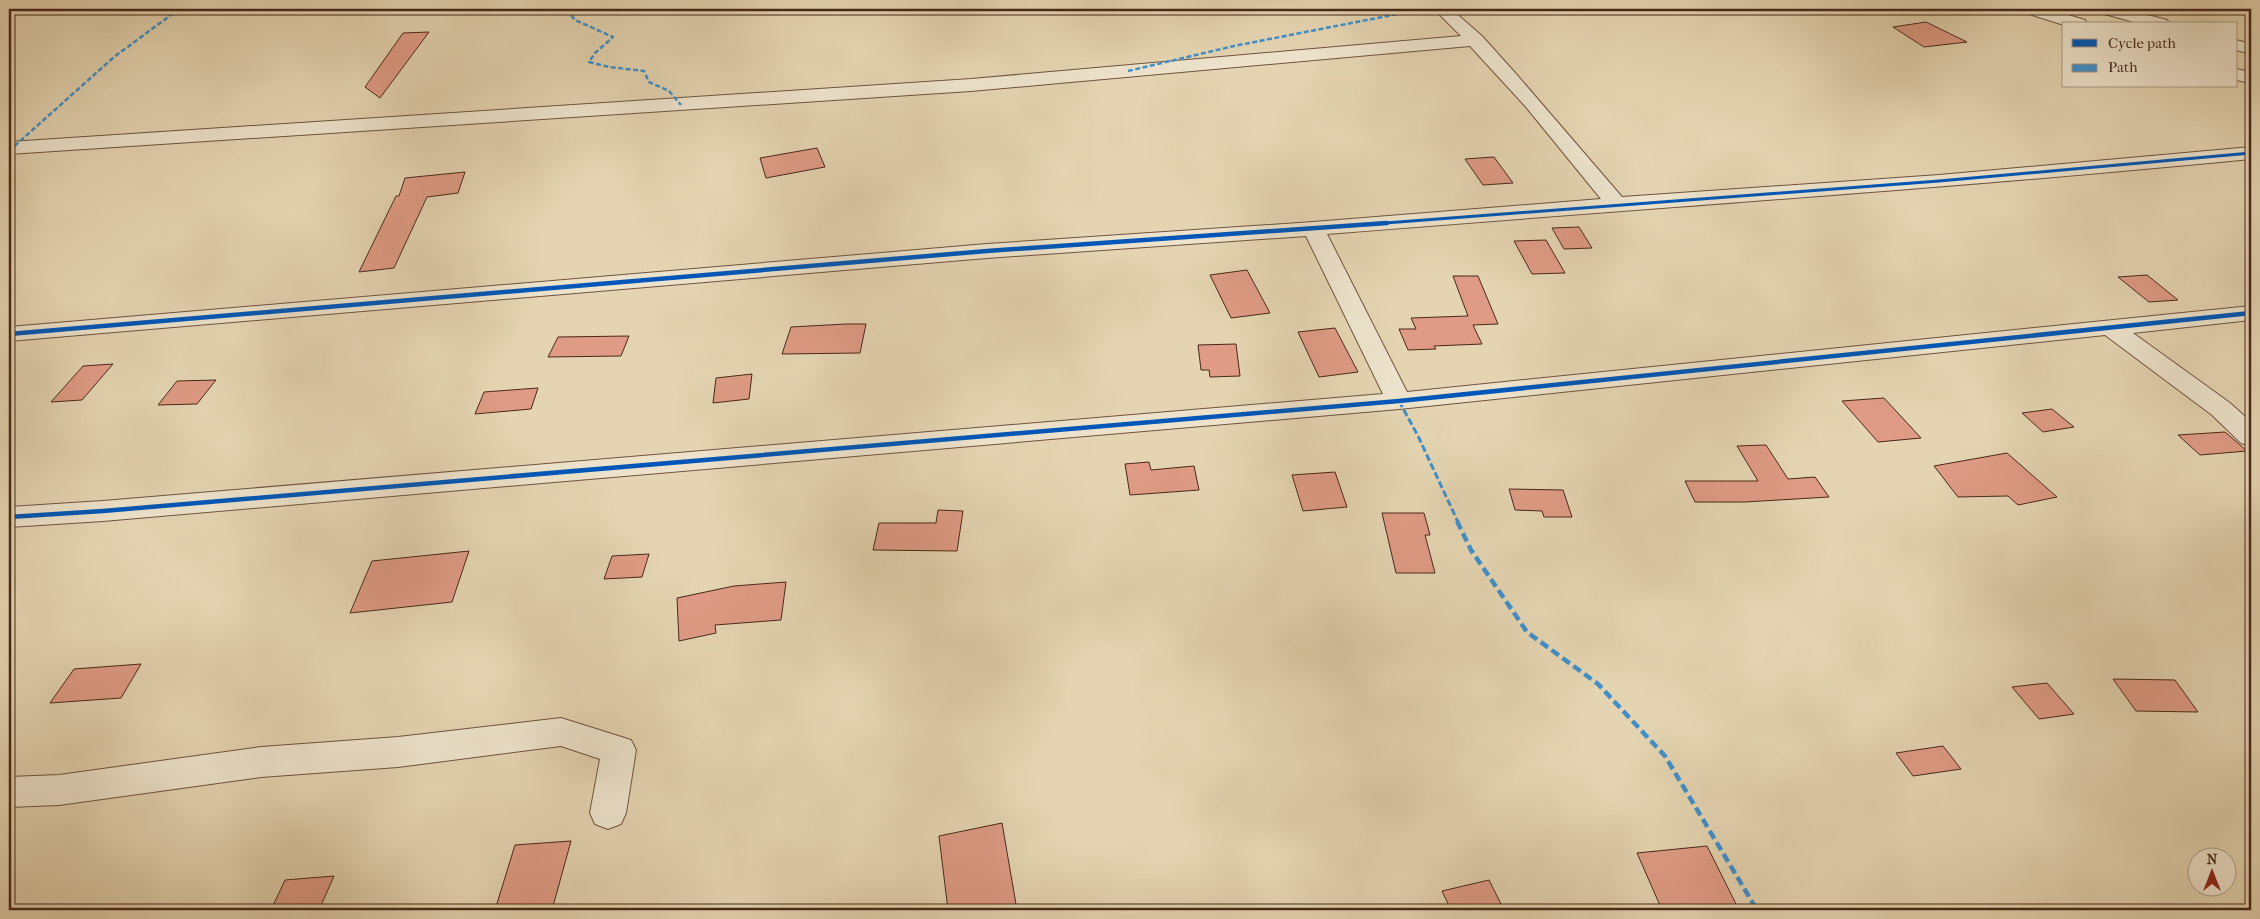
<svg xmlns="http://www.w3.org/2000/svg" width="2260" height="919" font-family="'IM FELL French Canon',serif">
  <style>
    .building { fill: #df9b85; stroke: #492819 }
    .lines { fill: none; stroke-linecap: round; stroke-linejoin: round }
    .minor-casing { stroke: #70533f; stroke-width: 2 }
    .minor { fill: #ede3cc; fill-rule: evenodd }
    .quiet-far2 { stroke: #418fc9; stroke-width: 2.5; stroke-dasharray: 5 2.5; stroke-linecap: butt }
    .quiet-far1 { stroke: #418fc9; stroke-width: 3; stroke-dasharray: 7 3; stroke-linecap: butt }
    .quiet { stroke: #418fc9; stroke-width: 4.5; stroke-dasharray: 9 4.5; stroke-linecap: butt }
    .cycleway-far1-casing { stroke: #ede3cc; stroke-width: 5 }
    .cycleway-casing { stroke: #ede3cc; stroke-width: 8 }
    .cycleway-far1 { stroke: #0057b8; stroke-width: 3 }
    .cycleway { stroke: #0057b8; stroke-width: 4.5 }
  </style>
  <rect width="100%" height="100%" fill="#e4d4b1"/>
  <filter id="stains"><feTurbulence type="fractalNoise" baseFrequency=".004" numOctaves="4"/><feColorMatrix values="0 0 0 0 .2 0 0 0 0 .09 0 0 0 0 .02 0 0 0 .5 -.17"/></filter>
  <radialGradient id="worn" r=".72"><stop offset=".6" stop-color="#630" stop-opacity="0"/><stop offset="1" stop-color="#630" stop-opacity=".3"/></radialGradient>
  <g class="building">
    <path d="M1926,22l41,20 -43,5 -31,-20z"/>
    <path d="M429,32l-49,66 -15,-11 38,-54z"/>
    <path d="M817,148l8,19 -59,11 -6,-20z"/>
    <path d="M1494,157l19,26 -30,2 -18,-26z"/>
    <path d="M465,172l-7,21 -31,4 -33,71 -35,4 37,-76h3l6,-18z"/>
    <path d="M1579,227l13,21 -28,1 -12,-21z"/>
    <path d="M1546,240l19,33 -33,1 -18,-33z"/>
    <path d="M1247,270l23,43 -39,5 -21,-43z"/>
    <path d="M2147,275l31,25 -29,2 -31,-25z"/>
    <path d="M1453,276h25l20,48 -25,1 9,19 -48,2 2,3 -28,1 -9,-21h17l-5,-11 57,-2z"/>
    <path d="M846,324h20l-6,29 -78,1 9,-27z"/>
    <path d="M1335,328l23,44 -39,5 -21,-45z"/>
    <path d="M629,336l-8,20 -73,1 10,-20z"/>
    <path d="M1236,344l4,32 -30,1 -1,-7h-8l-3,-25z"/>
    <path d="M113,364l-31,36 -31,2 32,-36z"/>
    <path d="M752,374l-3,25 -36,4 3,-25z"/>
    <path d="M216,380l-19,24 -39,1 19,-24z"/>
    <path d="M538,388l-7,21 -56,5 9,-22z"/>
    <path d="M1884,398l37,40 -43,4 -36,-41z"/>
    <path d="M2052,409l22,18 -31,5 -21,-19z"/>
    <path d="M2225,432l22,19 -47,4 -22,-20z"/>
    <path d="M1766,445l22,34 27,-2 14,20 -84,5h-50l-10,-21h73l-21,-35z"/>
    <path d="M2007,453l50,44 -39,8 -10,-9 -50,1 -24,-31z"/>
    <path d="M1149,462l2,8 43,-4 5,24 -69,5 -5,-31z"/>
    <path d="M1335,472l12,35 -44,4 -11,-36z"/>
    <path d="M1509,489l54,1 9,27h-28l-2,-6 -27,-1z"/>
    <path d="M938,510l25,1 -6,40 -84,-1 6,-27h57z"/>
    <path d="M1382,513h42l6,22h-5l10,38h-39z"/>
    <path d="M469,551l-17,51 -102,11 22,-52z"/>
    <path d="M649,554l-7,23 -38,2 8,-23z"/>
    <path d="M786,582l-5,38 -66,5 1,8 -37,8 -2,-43 57,-12z"/>
    <path d="M141,664l-20,34 -71,5 24,-34z"/>
    <path d="M2113,679l62,1 23,32 -62,-1z"/>
    <path d="M2047,683l27,31 -35,5 -27,-32z"/>
    <path d="M1943,746l18,23 -48,7 -17,-23z"/>
    <path d="M1002,823l15,87h-69l-9,-74z"/>
    <path d="M571,841l-19,69h-57l20,-65z"/>
    <path d="M1707,846l32,64h-77l-25,-57z"/>
    <path d="M334,876l-15,34h-48l14,-30z"/>
    <path d="M1489,880l15,30h-53l-9,-19z"/>
  </g>
  <g class="lines">
    <defs>
      <g id="minor">
        <path d="M1434,9h17l31,27 35,39 105,122 317,-22 312,-28v12c-307,30 -616,50 -924,75l80,158 844,-86v14l-118,13 97,70 21,19v24l-10,-3 -29,-28 -107,-80 -706,74 -1296,112 -94,6v-20l94,-6 1280,-107 -77,-158 -319,22 -978,83v-14l978,-83 326,-22 288,-23 -75,-92 -56,-61 -499,45 -962,63v-12l962,-63 490,-43z"/>
        <path d="M2024,9h24l37,11 2,4 -23,1 -38,-12z"/>
        <path d="M2099,9h26l42,11 2,4h-28l-40,-11z"/>
        <path d="M2236,40l15,4v10l-15,-4z"/>
        <path d="M2236,69l15,3v11l-15,-3z"/>
        <path d="M561,718l70,22 5,10 -10,63 -5,11 -13,5 -13,-5 -5,-11 10,-54 -39,-13 -163,21 -137,10 -202,28 -50,2v-30l50,-2 202,-28 137,-10z"/>
      </g>
    </defs>
    <use href="#minor" class="minor-casing"/>
    <use href="#minor" class="minor"/>
    <g class="quiet-far2">
      <path d="M575,9l-4,6 4,5 38,17 -18,16 -6,9 20,5 35,4 5,11 20,9 12,14"/>
      <path d="M1128,71l106,-25 189,-37"/>
      <path d="M9,151l105,-94 65,-48"/>
    </g>
    <path class="quiet-far1" d="M1399,401l19,35 40,86"/>
    <path class="quiet" d="M1457,521l14,29 56,82 71,52 67,72 92,154"/>
    <defs>
      <path id="cycleway-far1" d="M1372,224l567,-43 312,-28"/>
      <g id="cycleway">
        <path d="M9,334l978,-83 400,-28"/>
        <path d="M9,517l94,-6 1296,-110 852,-88"/>
      </g>
    </defs>
    <use href="#cycleway-far1" class="cycleway-far1-casing"/>
    <use href="#cycleway" class="cycleway-casing"/>
    <use href="#cycleway-far1" class="cycleway-far1"/>
    <use href="#cycleway" class="cycleway"/>
  </g>
  <rect width="2260" height="919" fill="none" stroke="#e4d4b1" stroke-width="30"/>
  <rect x="10" y="10" width="2240" height="899" fill="none" stroke="#492819" stroke-width="2.5"/>
  <rect x="15" y="15" width="2230" height="889" fill="none" stroke="#492819"/>
  <rect x="2062" y="22" width="175" height="65" fill="#ede3cc" stroke="#ab9884"/>
  <rect x="2072" y="39" width="25" height="8" fill="#0057b8" stroke="#ab9884"/>
  <text x="2108" y="48" font-size="15" fill="#492819">Cycle path</text>
  <rect x="2072" y="64" width="25" height="8" fill="#418fc9" stroke="#ab9884"/>
  <text x="2108" y="72" font-size="15" fill="#492819">Path</text>
  <g transform="translate(2212 872)"><circle r="24" fill="#ede3cc" stroke="#ab9884"/>
  <path d="M0-4L9 19L0 12L-9 19Z" fill="#8f2418"/>
  <text y="-8" font-size="14" font-weight="bold" text-anchor="middle" fill="#492819">N</text>
  </g>
  <rect width="100%" height="100%" filter="url(#stains)"/>
  <rect width="100%" height="100%" fill="url(#worn)"/>
</svg>
